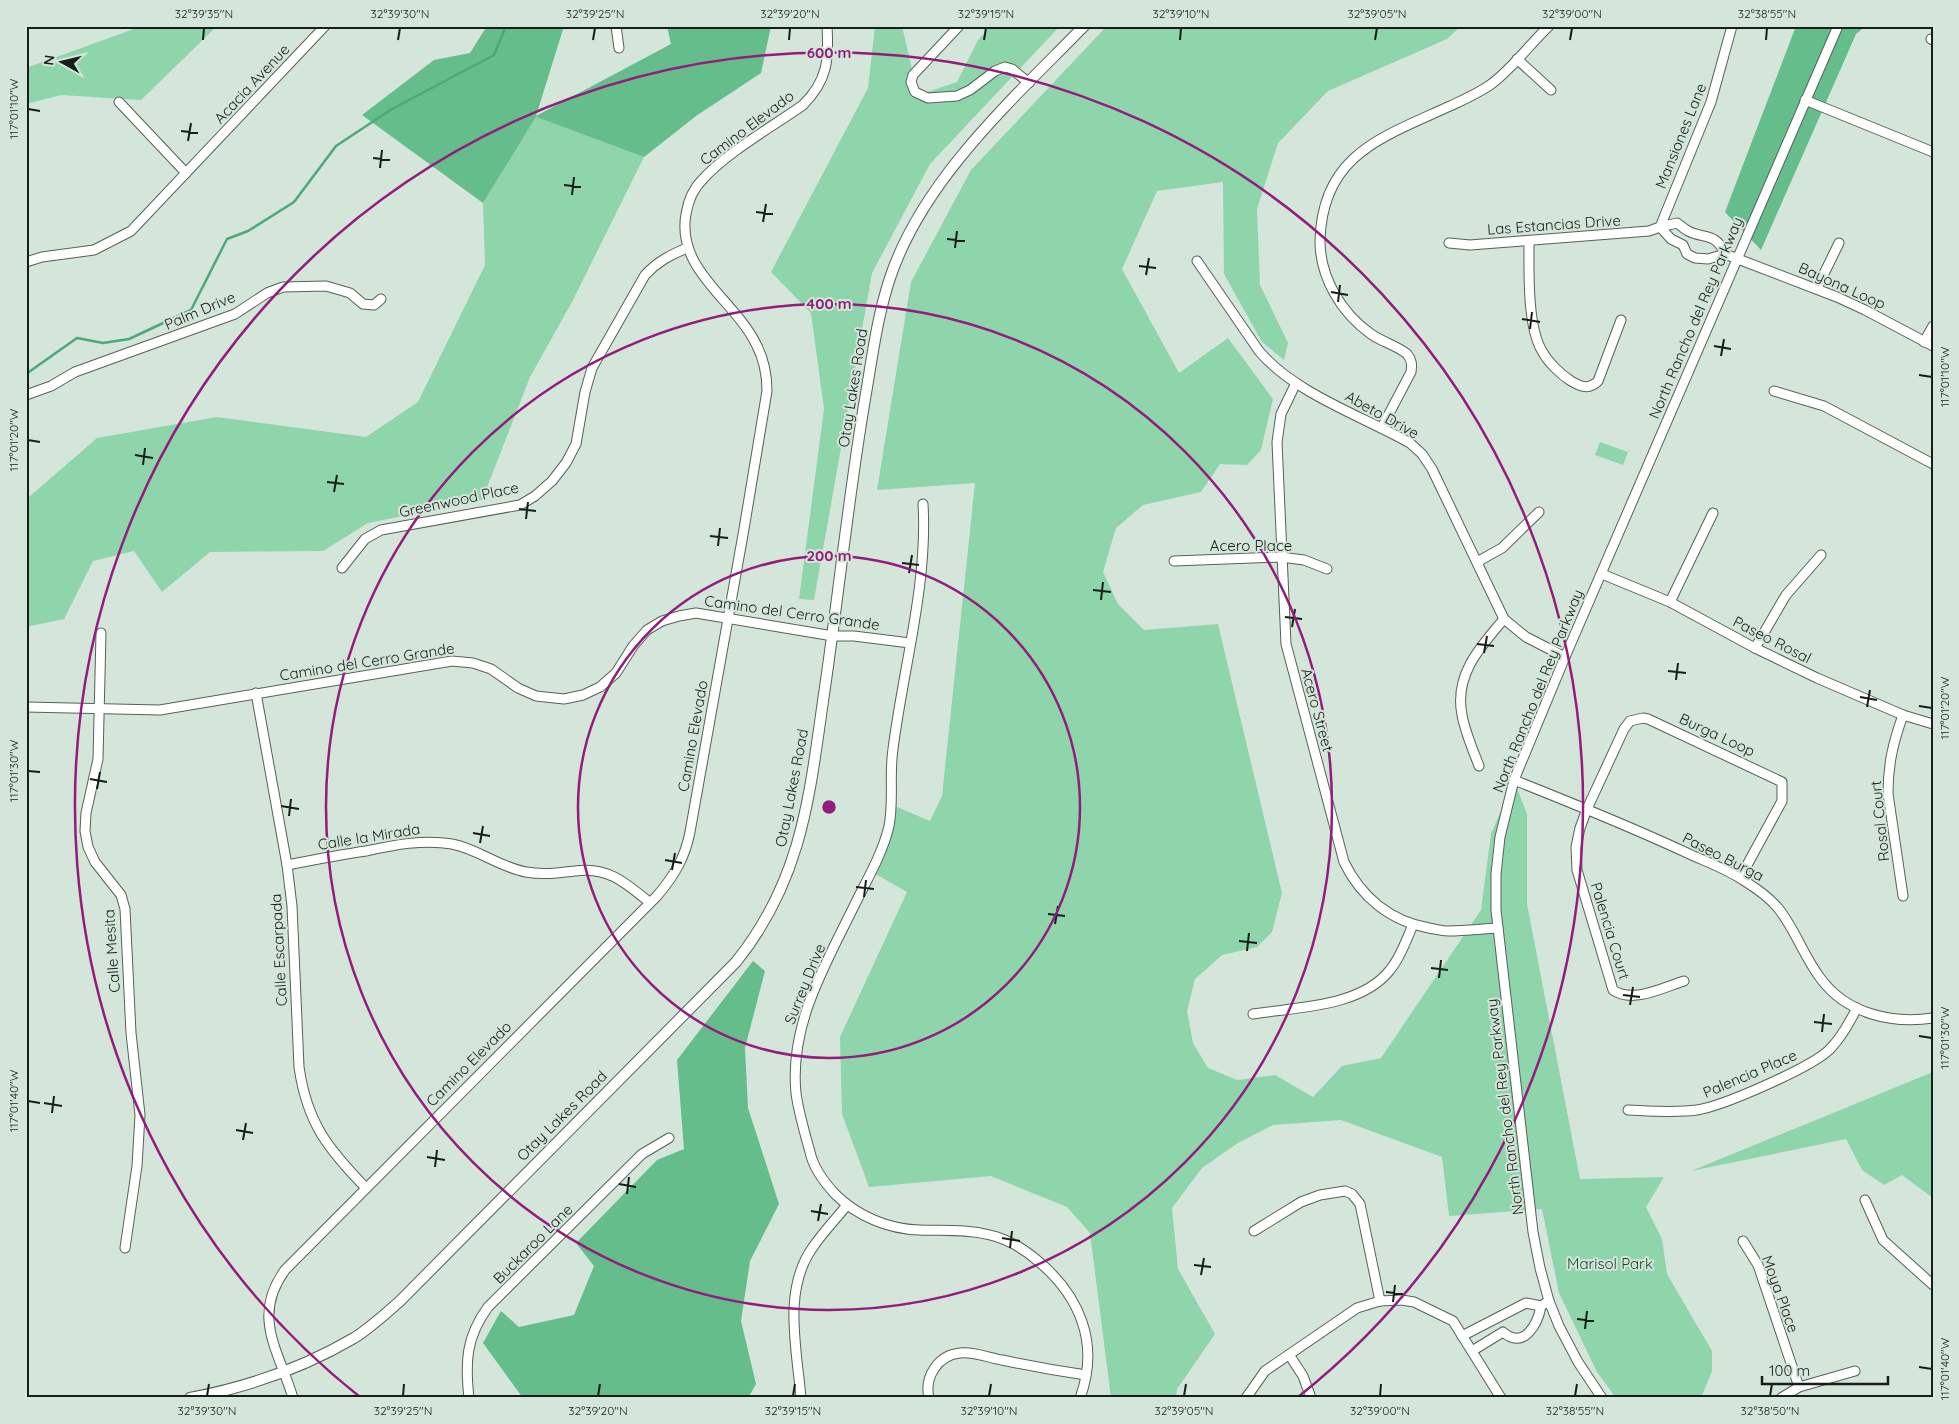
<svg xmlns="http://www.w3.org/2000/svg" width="1959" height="1424" font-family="Quicksand,sans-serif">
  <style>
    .green { fill: #8fd5ab }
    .forest { fill: #64bd8b }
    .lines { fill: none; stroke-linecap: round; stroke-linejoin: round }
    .stream { stroke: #4ea877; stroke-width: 2.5 }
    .minor-casing { stroke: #546259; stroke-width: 11 }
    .major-casing { stroke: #546259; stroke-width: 12 }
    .minor { stroke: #fff; stroke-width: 9 }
    .major { stroke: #fff; stroke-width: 10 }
    .ticks { fill: none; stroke: #171d19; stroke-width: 2 }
    .ring { fill: none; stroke: #921d7c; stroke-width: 2.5 }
    .labels { text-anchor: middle; stroke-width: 4; stroke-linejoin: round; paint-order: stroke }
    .street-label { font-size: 15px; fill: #171d19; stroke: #d4e5da }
    .park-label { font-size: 15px; fill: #173d29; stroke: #d4e5da }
    .centre { fill: #921d7c; stroke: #d4e5da; stroke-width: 2.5 }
    .ring-label { font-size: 15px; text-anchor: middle; font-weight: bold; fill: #921d7c; stroke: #d4e5da; stroke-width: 4; stroke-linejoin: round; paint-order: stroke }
    .neatline { fill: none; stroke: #171d19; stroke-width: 2 }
    .ticks-label { font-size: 12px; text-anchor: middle; fill: #171d19 }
  </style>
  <rect width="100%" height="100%" fill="#d4e5da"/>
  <g class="green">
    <path d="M142,26h75l-76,74 -80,-5 -35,9v-36z"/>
    <path d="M875,26h27l16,69 39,-13 21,-42 13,-14h69l-130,138 -58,109 -58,327 -15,-1 25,-190 -13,-96 -40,-41 97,-184z"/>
    <path d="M1107,26h354l-14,13 -119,52 -50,52 -21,66 3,76 28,58 -4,17 -22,-18 -38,-68 -1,-92 -66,9 -35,78 57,104 49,-35 45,61 -12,51 -14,15 -27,-1 -19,28 -58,13 -27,23 -13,44 15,32 26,26 74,-6 64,269 -10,39 -15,15 -35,8 -27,24 -8,32 6,32 15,25 29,12 38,-5 38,22 29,-31 39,-8 100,-148 10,-76 23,-54 13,34v90l53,275 84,-2 -18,30 16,32 5,35 45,77v20l-11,27h-85l-19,-26 -38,-79 -17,-84 -93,7 -7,-59 -101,-37 -68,5 -35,18 -36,25 -30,40 6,61 37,65 -38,55 -1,9h-65l-21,-165 -23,-26 -76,-31 -122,11 -27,-73 -2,-77 67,-145 -35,-20 18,-68 40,17 12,-25 33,-313 -98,7 34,-208 60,-112z"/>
    <path d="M536,117l108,40 -72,145 -42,75 -48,123 -114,23 -45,28 -113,1 -48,40 -28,-41 -41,10 -29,58 -38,8v-120l3,-10 68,-59 120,-21 149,20 52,-35 67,-137 -2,-62z"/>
    <path d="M1600,442l28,10 -5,13 -28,-10z"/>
    <path d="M1933,1072v126l-31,-23 -18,10 -22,-15 -16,-31 -155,32z"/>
  </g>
  <g class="forest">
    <path d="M487,26h77l-28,90 135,-72 -4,-18h104l-10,47 -65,43 -52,41 -108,-40 -53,86 -121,-88 72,-55 36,-7z"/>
    <path d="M1796,26h70l-10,8 -95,216 -36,-38z"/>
    <path d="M753,961l12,10 -20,77 3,60 31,96 -29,57 -9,60 15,63 -8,14h-225l-40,-55 18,-32 18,16 55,-12 20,-49 -18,-23 81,-83 27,-11 -7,-89z"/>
  </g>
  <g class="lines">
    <path class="stream" d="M26,374l51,-36 26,5 26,-4 62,-29 36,-71 21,-8 46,-29 42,-56 56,-37 102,-54 12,-29"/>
    <defs>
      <g id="minor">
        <path d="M616,26l3,22"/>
        <path d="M959,26l-46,49 -2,7 4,10 13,6 29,-2 13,-6 25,-19 10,-4 7,2 17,14"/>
        <path d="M1931,39l2,1"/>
        <path d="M1517,59l34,31"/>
        <path d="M1805,100l128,52"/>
        <path d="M119,102l67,71"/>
        <path d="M1660,227l11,12 12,6 4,9 8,4 13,1 17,-5 112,43 28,13 68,36"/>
        <path d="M1660,227l51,-125 21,-76"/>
        <path d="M1529,241c0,29 -2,85 13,110 6,11 18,23 29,30 10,6 18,9 27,0l23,-61"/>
        <path d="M1449,243l21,2 179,-14 11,-4 17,-4c3,2 7,6 11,8 16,8 28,1 37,23"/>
        <path d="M1197,261l62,90c35,42 103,65 151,92l12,11 10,15 72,150 22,18 39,20"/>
        <path d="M26,262l16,-5 52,-7 37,-19 194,-205"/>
        <path d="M1817,288l22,-45"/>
        <path d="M1924,342l9,-16"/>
        <path d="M1296,383l-15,31 -4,28 9,202 58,218c17,35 46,59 85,66 6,1 12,3 19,3 16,0 33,-2 50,-3"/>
        <path d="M1774,391l50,15 109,58"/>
        <path d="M26,395l25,-9 24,-14 160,-58 32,-21 16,-6 43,-1 24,7 13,11 11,1 7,-6"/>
        <path d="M1382,427l29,-55c1,-7 1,-12 -4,-18 -11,-9 -25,-12 -36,-20 -30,-21 -51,-57 -51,-93 2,-87 63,-104 130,-135 13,-6 27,-12 40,-21 22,-16 39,-40 59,-59"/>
        <path d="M923,504c5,80 -20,165 -30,245 -4,25 1,52 -4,77 -6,26 -21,52 -33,76 -29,60 -67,121 -60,191 2,17 9,41 14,59 3,15 14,30 25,42 22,22 53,35 84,36 24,1 47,-1 71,5 17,4 34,14 48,26 42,35 62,83 42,137"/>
        <path d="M1174,561l107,-4 23,3 23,9"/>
        <path d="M1477,562l25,-14 37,-36"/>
        <path d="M342,568l23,-29 16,-9 139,-25 15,-9 17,-15 14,-18 10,-19 9,-52 7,-24 53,-93c12,-13 25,-20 42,-27"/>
        <path d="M1602,574l68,28 85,46 62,30 86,37 30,9"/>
        <path d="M1670,602l43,-89"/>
        <path d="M101,633l-3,126 -12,54 -1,18 3,16 7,15 26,33 4,14 6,124 9,82 -3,51 -12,82"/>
        <path d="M1755,648l31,-53 35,-40"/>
        <path d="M256,693l31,172 5,41 7,161c8,56 29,82 67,121"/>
        <path d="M26,707l134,3 292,-49 21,2 18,6 27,19 18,8 28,3 19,-4 17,-8 16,-14 17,-27 14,-16 15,-9 17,-5 17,-3 137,23h21l56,7"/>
        <path d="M1479,766c-6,-16 -14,-34 -17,-51 -8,-40 18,-68 42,-96"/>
        <path d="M1514,780c58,23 115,46 171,72 19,9 40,16 58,28 13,8 25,16 35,28 17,21 26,49 43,71 26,35 71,45 112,39"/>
        <path d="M287,865c26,-5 52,-10 79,-14 28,-6 57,-12 86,-7 26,5 47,23 74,28 17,3 32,1 49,-1 32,-5 51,12 74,31"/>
        <path d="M1903,896l-15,-102c0,-30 5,-51 15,-79"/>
        <path d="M1684,981c-20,6 -51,23 -71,9l-36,-120 -1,-23 4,-19 7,-19 37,-80 6,-8 13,-3 5,1 134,63v19l-42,77"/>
        <path d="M1253,1014c45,-7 108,-7 137,-44 11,-13 16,-30 23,-45"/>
        <path d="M1628,1110c23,1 47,3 69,0 26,-4 113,-42 132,-60 12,-12 20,-27 28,-42"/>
        <path d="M1865,1200l18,40 50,45"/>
        <path d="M1254,1231l47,-29 19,-7 25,-4 7,3 8,10 20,97"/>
        <path d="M1743,1241l15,24 41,122"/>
        <path d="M1462,1336l64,-33 15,3 8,-5"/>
        <path d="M1472,1351l31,-19c21,19 35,-9 38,-26"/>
        <path d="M1290,1356l13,20 8,22"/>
        <path d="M293,1398c-14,-47 -42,-81 -8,-128l372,-374c17,-20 28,-38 33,-64l54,-303 23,-138c0,-16 -3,-32 -11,-47 -22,-45 -80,-74 -70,-130 2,-12 7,-25 16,-34 25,-28 70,-53 101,-75 25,-25 26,-46 24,-79"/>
        <path d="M469,1398c-4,-36 -3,-61 19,-91l154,-153 27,-16"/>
        <path d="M801,1398c-4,-49 -19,-108 12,-151 10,-15 23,-28 34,-42"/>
        <path d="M929,1398c-5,-21 9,-43 31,-45 13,-2 29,5 42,7 28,6 56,11 84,15"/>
        <path d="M1246,1398l19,-27 92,-63 23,-7 22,-1 12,2 39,19 48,77"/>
        <path d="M1602,1398l-24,-36 -19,-36 -10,-25 -9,-33 -7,-36 -37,-322v-36l4,-37 14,-57 51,-123 273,-631"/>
        <path d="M1781,1398l18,-11 56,-16"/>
      </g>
      <path id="major" d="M190,1398c58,-11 113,-30 164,-60 16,-10 31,-24 45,-36l337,-340c65,-81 73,-162 87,-261 15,-100 25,-202 42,-302 7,-40 12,-82 25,-121 33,-99 123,-179 194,-252"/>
    </defs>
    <use href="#minor" class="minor-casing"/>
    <use href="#major" class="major-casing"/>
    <use href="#minor" class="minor"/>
    <use href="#major" class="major"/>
  </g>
  <path class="ticks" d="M203,40l1,-12M398,40l2,-12M593,40l2,-12M789,40l1,-12M984,40l2,-12M1180,40l1,-12M1375,40l2,-12M1570,40l2,-12M1766,40l1,-12M28,109l12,2M181,131l17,2M188,141l3,-18M373,158l17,2M380,168l2,-18M564,185l17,2M572,195l2,-18M756,212l17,2M763,222l3,-18M947,239l18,2M955,248l2,-17M1139,266l17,2M1146,275l3,-17M1331,292l17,3M1338,302l2,-17M1522,319l18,3M1530,329l2,-17M1714,346l17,3M1721,356l3,-17M1919,375l13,2M28,440l12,2M135,455l18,3M143,465l2,-17M327,482l17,2M334,492l3,-17M519,509l17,2M526,519l2,-17M710,536l18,2M718,546l2,-18M902,563l17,2M909,573l3,-18M1093,590l18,2M1101,600l2,-18M1285,617l17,2M1292,627l3,-18M1477,644l17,2M1484,653l3,-17M1668,671l18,2M1676,680l2,-17M1860,697l17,3M1919,706l13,2M1867,707l3,-17M28,771l12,1M90,779l17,3M97,789l3,-17M281,806l18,3M289,816l2,-17M473,833l17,3M480,843l3,-17M665,860l17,3M672,870l3,-17M856,887l18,2M864,897l2,-17M1048,914l17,2M1055,924l3,-18M1239,941l18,2M1247,951l2,-18M1431,968l17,2M1439,978l2,-18M1623,995l17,2M1630,1005l3,-18M1814,1022l18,2M1822,1032l2,-18M1919,1036l13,2M28,1101l12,2M44,1103l18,3M52,1113l2,-17M236,1130l17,3M243,1140l3,-17M427,1157l18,3M435,1167l2,-17M619,1184l17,3M627,1194l2,-17M811,1211l17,3M818,1221l3,-17M1002,1238l18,3M1010,1248l2,-17M1194,1265l17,2M1201,1275l3,-17M1386,1292l17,2M1393,1302l2,-17M1577,1319l17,2M1585,1329l2,-18M1919,1367l13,2M207,1396l2,-12M403,1396l1,-12M598,1396l2,-12M793,1396l2,-12M989,1396l2,-12M1184,1396l2,-12M1380,1396l1,-12M1575,1396l2,-12M1770,1396l2,-12"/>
  <g class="ring">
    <circle cx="829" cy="807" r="251"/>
    <circle cx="829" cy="807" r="503"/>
    <path d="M360 1397A754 754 0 1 1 1298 1397"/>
  </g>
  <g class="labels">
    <g class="street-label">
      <text transform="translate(252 84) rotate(-47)" y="5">Acacia Avenue</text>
      <text transform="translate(747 128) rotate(-37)" y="5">Camino Elevado</text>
      <text transform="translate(1681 136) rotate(-68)" y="5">Mansiones Lane</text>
      <text transform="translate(1554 225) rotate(-4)" y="5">Las Estancias Drive</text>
      <text transform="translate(1842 286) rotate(24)" y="5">Bayona Loop</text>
      <text transform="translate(200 311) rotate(-23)" y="5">Palm Drive</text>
      <text transform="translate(1696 318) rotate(-67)" y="5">North Rancho del Rey Parkway</text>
      <text transform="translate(853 388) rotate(-81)" y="5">Otay Lakes Road</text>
      <text transform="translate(1382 415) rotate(29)" y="5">Abeto Drive</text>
      <text transform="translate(459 500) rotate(-12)" y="5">Greenwood Place</text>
      <text x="1251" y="551">Acero Place</text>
      <text transform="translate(792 613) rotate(8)" y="5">Camino del Cerro Grande</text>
      <text transform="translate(1772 640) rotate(27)" y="5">Paseo Rosal</text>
      <text transform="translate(367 662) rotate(-9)" y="5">Camino del Cerro Grande</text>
      <text transform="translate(1538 691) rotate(-68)" y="5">North Rancho del Rey Parkway</text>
      <text transform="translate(1317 710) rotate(75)" y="5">Acero Street</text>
      <text transform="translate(1717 735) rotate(25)" y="5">Burga Loop</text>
      <text transform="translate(693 736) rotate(-80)" y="5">Camino Elevado</text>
      <text transform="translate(792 788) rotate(-79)" y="5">Otay Lakes Road</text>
      <text transform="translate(1880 821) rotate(-96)" y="5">Rosal Court</text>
      <text transform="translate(369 837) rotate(-9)" y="5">Calle la Mirada</text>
      <text transform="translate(1723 857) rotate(27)" y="5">Paseo Burga</text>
      <text transform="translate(1610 931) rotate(73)" y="5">Palencia Court</text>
      <text transform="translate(279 950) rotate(-93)" y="5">Calle Escarpada</text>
      <text transform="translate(112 951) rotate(-94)" y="5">Calle Mesita</text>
      <text transform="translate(805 984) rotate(-68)" y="5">Surrey Drive</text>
      <text transform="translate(469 1064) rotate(-45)" y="5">Camino Elevado</text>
      <text transform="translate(1750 1074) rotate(-23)" y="5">Palencia Place</text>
      <text transform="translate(1505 1107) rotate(-97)" y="5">North Rancho del Rey Parkway</text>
      <text transform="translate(562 1116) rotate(-45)" y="5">Otay Lakes Road</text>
      <text transform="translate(533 1244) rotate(-45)" y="5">Buckaroo Lane</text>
      <text transform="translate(1780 1294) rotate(70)" y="5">Moya Place</text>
    </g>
    <g class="park-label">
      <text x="1610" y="1269">Marisol Park</text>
    </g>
  </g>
  <circle cx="829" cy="807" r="8" class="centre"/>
  <g class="ring-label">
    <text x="829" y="58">600 m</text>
    <text x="829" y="309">400 m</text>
    <text x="829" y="561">200 m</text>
  </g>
  <rect width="1959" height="1424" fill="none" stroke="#d4e5da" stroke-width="55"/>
  <g transform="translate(62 62) rotate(278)" stroke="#d4e5da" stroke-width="4" paint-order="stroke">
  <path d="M0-4L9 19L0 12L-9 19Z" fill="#171d19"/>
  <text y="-8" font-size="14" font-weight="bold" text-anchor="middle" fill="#171d19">N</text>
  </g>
  <path d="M1762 1376v8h126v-8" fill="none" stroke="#171d19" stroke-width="2.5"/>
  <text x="1769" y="1376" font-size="15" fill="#171d19" stroke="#d4e5da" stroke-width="4" paint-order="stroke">100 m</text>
  <rect x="28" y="28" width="1904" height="1368" class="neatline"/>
  <g class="ticks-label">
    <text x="204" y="18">32°39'35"N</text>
    <text x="400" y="18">32°39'30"N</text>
    <text x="595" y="18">32°39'25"N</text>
    <text x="790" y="18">32°39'20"N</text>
    <text x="986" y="18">32°39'15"N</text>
    <text x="1181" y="18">32°39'10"N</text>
    <text x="1377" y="18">32°39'05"N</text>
    <text x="1572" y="18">32°39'00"N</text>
    <text x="1767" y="18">32°38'55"N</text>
    <text transform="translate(14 109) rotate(-90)" y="4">117°01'10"W</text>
    <text transform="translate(1945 377) rotate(-90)" y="4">117°01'10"W</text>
    <text transform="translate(14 440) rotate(-90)" y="4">117°01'20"W</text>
    <text transform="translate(1945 708) rotate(-90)" y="4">117°01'20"W</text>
    <text transform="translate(14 771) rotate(-90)" y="4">117°01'30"W</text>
    <text transform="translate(1945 1038) rotate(-90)" y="4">117°01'30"W</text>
    <text transform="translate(14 1101) rotate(-90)" y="4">117°01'40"W</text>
    <text transform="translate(1945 1369) rotate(-90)" y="4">117°01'40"W</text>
    <text x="207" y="1415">32°39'30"N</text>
    <text x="403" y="1415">32°39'25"N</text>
    <text x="598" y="1415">32°39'20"N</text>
    <text x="793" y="1415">32°39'15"N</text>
    <text x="989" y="1415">32°39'10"N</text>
    <text x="1184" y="1415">32°39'05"N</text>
    <text x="1380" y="1415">32°39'00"N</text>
    <text x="1575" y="1415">32°38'55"N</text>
    <text x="1770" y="1415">32°38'50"N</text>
  </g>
</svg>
